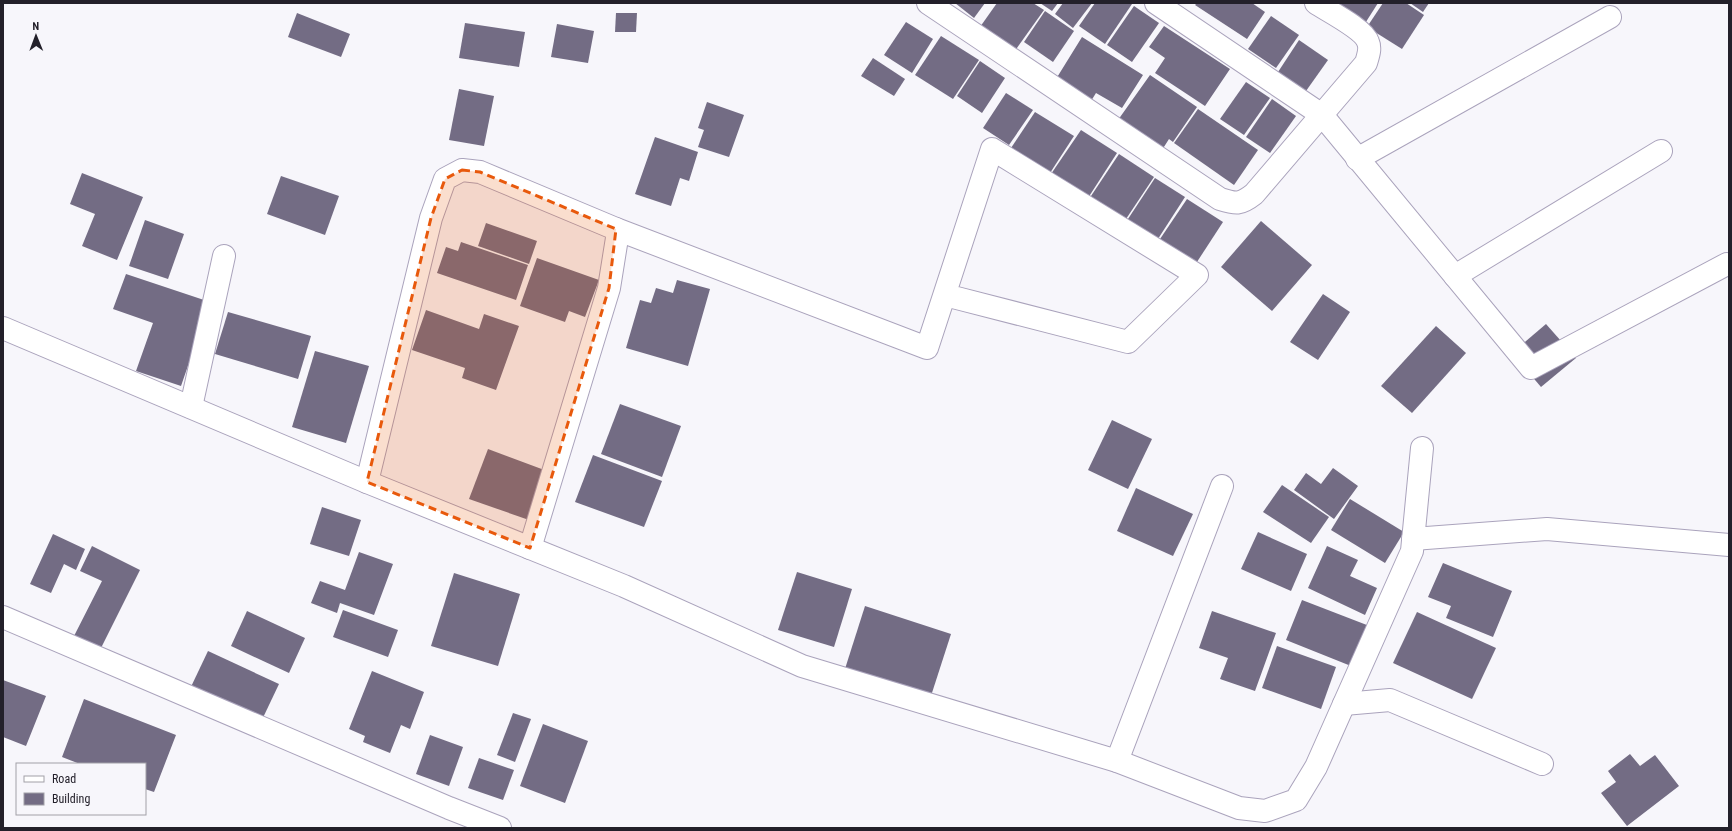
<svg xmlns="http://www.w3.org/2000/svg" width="1732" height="831" font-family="'Roboto Condensed',sans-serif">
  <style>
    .building { fill: #736c84 }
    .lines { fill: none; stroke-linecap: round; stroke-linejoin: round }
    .street-casing { stroke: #aaa3bc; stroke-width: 24 }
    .street { stroke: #fff; stroke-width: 22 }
    .marked { fill: #e8590c; fill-opacity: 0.2; stroke: #e8590c; stroke-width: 3; stroke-dasharray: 8 5; stroke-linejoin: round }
  </style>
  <rect width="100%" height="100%" fill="#f7f6fb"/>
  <g class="building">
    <path d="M955,3h30l-11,15z"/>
    <path d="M997,3h36l11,7 -30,42 -34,-25z"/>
    <path d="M1040,3h18l-6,8z"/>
    <path d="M1063,3h29l-19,25 -18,-14z"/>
    <path d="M1095,3h34l3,1 -27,40 -26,-18z"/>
    <path d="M1197,3h55l13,9 -18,27 -52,-34z"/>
    <path d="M1333,3h45l-14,22z"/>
    <path d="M1383,3h23l18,12 -22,34 -35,-22z"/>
    <path d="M1410,3h19l-6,9z"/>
    <path d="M1134,6l25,17 -27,39 -25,-17z"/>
    <path d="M1045,11l29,20 -21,31 -29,-20z"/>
    <path d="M297,13l53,21 -9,23 -53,-20z"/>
    <path d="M616,13h21l-1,19h-21z"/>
    <path d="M1271,16l28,19 -23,33 -28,-19z"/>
    <path d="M906,22l27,17 -21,34 -28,-18z"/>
    <path d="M465,23l60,9 -6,35 -60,-9z"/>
    <path d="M557,24l37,7 -6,32 -37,-6z"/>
    <path d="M1164,26l66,43 -25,37 -50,-33 10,-15 -16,-11z"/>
    <path d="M941,36l38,24 -26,39 -38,-24z"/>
    <path d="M1082,37l61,38 -21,33 -26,-15 -5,8 -35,-22z"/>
    <path d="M1299,40l29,20 -22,31 -28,-19z"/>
    <path d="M873,58l32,21 -11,17 -33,-20z"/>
    <path d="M980,61l25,17 -23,35 -25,-17z"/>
    <path d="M1150,75l47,32 -24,35 -4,-3 -7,11 -44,-30z"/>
    <path d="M1246,82l24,16 -26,37 -24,-16z"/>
    <path d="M459,89l35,7 -10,50 -35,-6z"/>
    <path d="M1006,93l27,17 -24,35 -26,-17z"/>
    <path d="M1272,99l24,17 -26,37 -24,-16z"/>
    <path d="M707,102l37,13 -15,42 -31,-10 6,-17 -6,-2z"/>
    <path d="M1198,109l60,41 -24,35 -60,-42z"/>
    <path d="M1035,112l39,24 -24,37 -39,-25z"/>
    <path d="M1081,130l36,23 -29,45 -37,-24z"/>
    <path d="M655,137l43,15 -9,29 -9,-3 -9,28 -36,-12z"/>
    <path d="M1119,154l35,23 -30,45 -35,-23z"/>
    <path d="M82,173l61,24 -26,63 -35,-14 13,-32 -25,-10z"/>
    <path d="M281,176l58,20 -14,39 -58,-21z"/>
    <path d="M1155,178l30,19 -29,45 -30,-20z"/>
    <path d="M1187,199l36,23 -28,43 -37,-23z"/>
    <path d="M145,220l39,14 -16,45 -39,-13z"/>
    <path d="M1261,221l51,44 -40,46 -51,-44z"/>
    <path d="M486,223l51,18 -8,23 -51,-18z"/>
    <path d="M461,242l67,23 -12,35 -79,-27 9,-26 12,4z"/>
    <path d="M537,258l62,22 -14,37 -16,-6 -4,11 -45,-16z"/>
    <path d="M126,274l84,28 -29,84 -45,-15 17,-48 -40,-14z"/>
    <path d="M677,280l33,9 -22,77 -62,-18 14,-48 11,3 5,-15 17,5z"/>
    <path d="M1323,294l27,18 -32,48 -28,-18z"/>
    <path d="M426,310l53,19 5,-15 35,12 -23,64 -34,-12 3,-10 -53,-18z"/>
    <path d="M228,312l83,24 -13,43 -83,-25z"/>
    <path d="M1546,324l30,34 -35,29 -29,-34z"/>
    <path d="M1436,326l30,27 -54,60 -31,-27z"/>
    <path d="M315,351l54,15 -23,77 -54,-16z"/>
    <path d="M620,404l61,22 -19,51 -61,-23z"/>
    <path d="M1112,420l40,19 -24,50 -40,-19z"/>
    <path d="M488,449l59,22 -18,49 -60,-21z"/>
    <path d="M593,455l69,26 -18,46 -69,-25z"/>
    <path d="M1333,468l25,18 -24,33 -40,-29 12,-17 15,11z"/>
    <path d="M1282,485l47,32 -18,26 -48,-31z"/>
    <path d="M1136,488l57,26 -20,42 -56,-25z"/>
    <path d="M1350,499l54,33 -19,31 -54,-33z"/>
    <path d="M322,507l39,13 -12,36 -39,-12z"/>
    <path d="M1258,532l49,22 -16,37 -50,-22z"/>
    <path d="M53,534l32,15 -9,21 -12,-6 -13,29 -21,-9z"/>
    <path d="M92,546l48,24 -41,82 -26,-14 29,-57 -22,-10z"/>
    <path d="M1327,546l31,14 -8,16 27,12 -12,27 -57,-27z"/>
    <path d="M359,552l34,12 -19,51 -34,-12 -3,10 -26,-10 9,-22 25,9z"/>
    <path d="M1443,563l69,28 -19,46 -47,-19 5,-12 -23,-9z"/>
    <path d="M797,572l55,17 -18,58 -56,-17z"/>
    <path d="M454,573l66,21 -22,72 -67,-20z"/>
    <path d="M1302,600l70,27 -16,41 -70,-28z"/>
    <path d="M865,606l86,28 -21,65 -86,-27z"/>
    <path d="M343,610l55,20 -10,27 -55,-20z"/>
    <path d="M247,611l58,27 -16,35 -58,-27z"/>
    <path d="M1212,611l64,22 -21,58 -35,-12 8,-21 -29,-10z"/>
    <path d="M1417,612l79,36 -24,51 -79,-36z"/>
    <path d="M1277,646l59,21 -15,42 -59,-21z"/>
    <path d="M208,651l71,33 -19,40 -71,-33z"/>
    <path d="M372,671l52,21 -14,37 -9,-4 -11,28 -27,-11 2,-6 -16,-7z"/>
    <path d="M3,680l43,16 -20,50 -23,-9z"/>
    <path d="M84,699l92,36 -22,57 -9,-3v-25h-65l-18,-7z"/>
    <path d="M513,713l18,6 -16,43 -18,-7z"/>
    <path d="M543,724l45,17 -23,62 -45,-17z"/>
    <path d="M430,735l33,12 -14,39 -33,-12z"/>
    <path d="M1630,754l10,12 15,-11 24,31 -52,40 -26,-33 15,-11 -8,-11z"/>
    <path d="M479,758l35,12 -11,30 -35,-12z"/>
  </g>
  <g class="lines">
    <defs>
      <g id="street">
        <path d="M928,3l292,196c16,5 20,6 34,-5l112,-131c2,-7 5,-14 2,-21 -4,-13 -40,-31 -52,-39"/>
        <path d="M1156,3l166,112 209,253 196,-104"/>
        <path d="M1357,159l253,-142"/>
        <path d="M616,229l311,119 65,-199 205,126 -69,67 -183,-47"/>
        <path d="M1455,276l206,-125"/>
        <path d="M3,328l364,154 257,104 178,80 315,95 122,47 26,3 31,-11 20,-33 96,-216 10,-103"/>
        <path d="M191,407l33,-151"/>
        <path d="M367,482l64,-264 14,-39 17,-9 18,2 136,57 1,9 -8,50 -79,260"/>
        <path d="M1413,539l134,-10 182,16"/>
        <path d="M3,617l446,191 51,20"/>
        <path d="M1344,704l46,-4 152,64"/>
        <path d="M1117,761l105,-275"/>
      </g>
    </defs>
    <use href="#street" class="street-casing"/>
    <use href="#street" class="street"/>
  </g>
  <path class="marked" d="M462,170l18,2 136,57 -7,59 -79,260 -163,-66 64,-264 14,-39z"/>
  <rect width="1732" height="831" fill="none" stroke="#23202a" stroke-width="8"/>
  <rect x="16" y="763" width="130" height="52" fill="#f7f6fb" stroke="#a2a0a7"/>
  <rect x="24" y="776" width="20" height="6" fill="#ffffff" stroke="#a2a0a7"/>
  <text x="52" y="783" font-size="12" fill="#23202a">Road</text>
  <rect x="24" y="793" width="20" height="12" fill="#736c84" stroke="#a2a0a7"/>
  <text x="52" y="803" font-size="12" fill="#23202a">Building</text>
  <g transform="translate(36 36) rotate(359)" stroke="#f7f6fb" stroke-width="3" paint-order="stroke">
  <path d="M0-3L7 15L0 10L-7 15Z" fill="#23202a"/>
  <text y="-6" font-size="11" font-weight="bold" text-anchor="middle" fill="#23202a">N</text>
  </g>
</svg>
